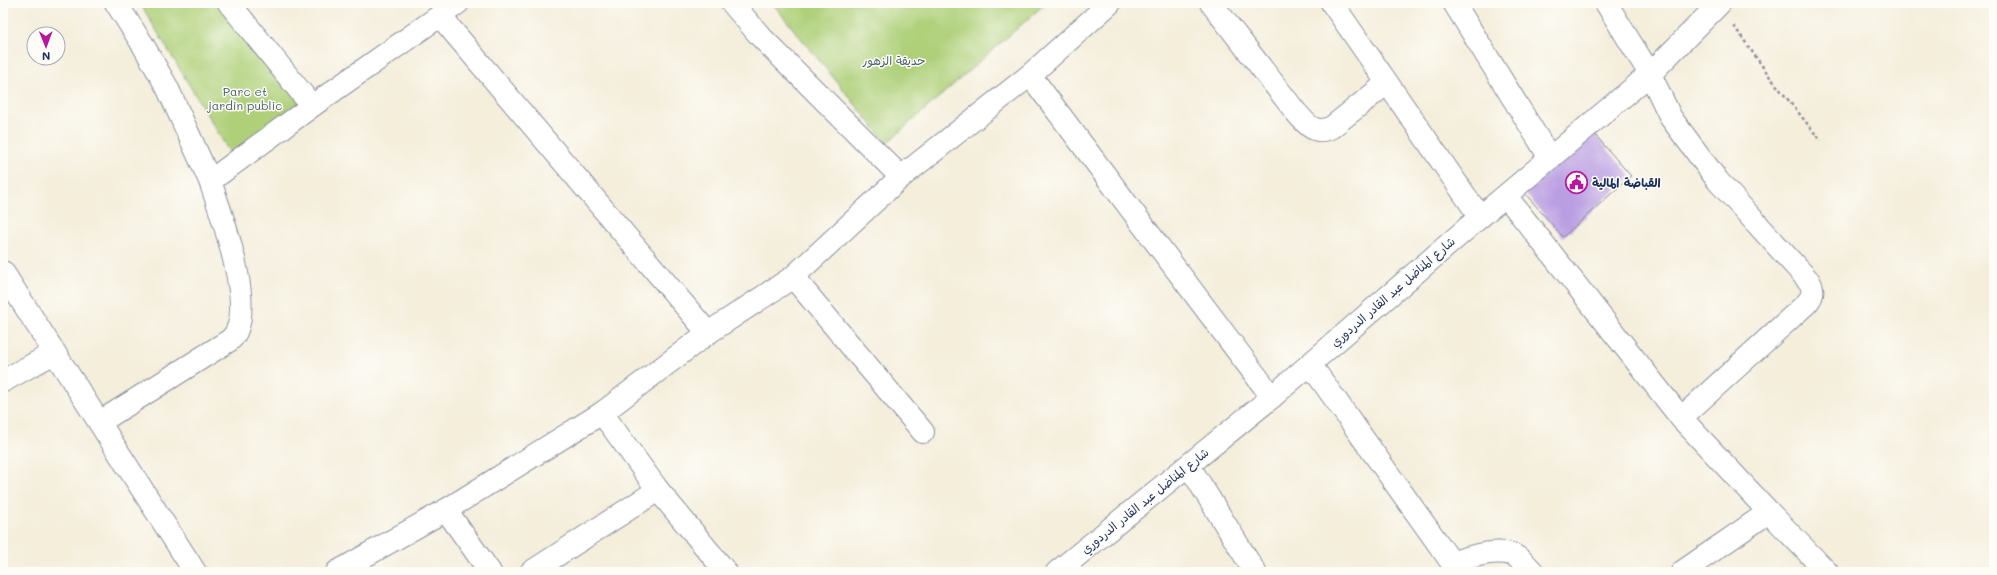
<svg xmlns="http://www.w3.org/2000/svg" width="1997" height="575" font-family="Mali,'Playpen Sans Arabic',sans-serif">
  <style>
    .green { fill: #afd079; stroke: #65806c }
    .building { fill: #ba9ee2 }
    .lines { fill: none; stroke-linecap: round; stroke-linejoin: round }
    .minor-casing { stroke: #888e9c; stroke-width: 24 }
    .path { stroke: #888e9c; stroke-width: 2.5; stroke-dasharray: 3 3; stroke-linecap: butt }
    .minor { stroke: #fff; stroke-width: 22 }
    .labels { text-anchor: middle; stroke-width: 3; stroke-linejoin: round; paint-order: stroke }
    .park-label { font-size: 12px; fill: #475f66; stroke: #fdfcf7 }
    .poi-label { font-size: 12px; font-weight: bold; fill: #1b2f5e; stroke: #fdfcf7; text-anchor: start }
    .street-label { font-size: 12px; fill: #1b2f5e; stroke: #fdfcf7 }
  </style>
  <rect width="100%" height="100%" fill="#fdfcf7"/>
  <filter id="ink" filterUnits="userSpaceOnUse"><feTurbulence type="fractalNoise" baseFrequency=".025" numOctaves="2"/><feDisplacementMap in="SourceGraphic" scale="8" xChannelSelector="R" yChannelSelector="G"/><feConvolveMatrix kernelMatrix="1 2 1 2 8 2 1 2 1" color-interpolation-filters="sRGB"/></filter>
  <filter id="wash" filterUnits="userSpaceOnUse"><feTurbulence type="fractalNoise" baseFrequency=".012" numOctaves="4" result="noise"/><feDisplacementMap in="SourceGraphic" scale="16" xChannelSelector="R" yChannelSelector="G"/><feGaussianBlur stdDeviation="0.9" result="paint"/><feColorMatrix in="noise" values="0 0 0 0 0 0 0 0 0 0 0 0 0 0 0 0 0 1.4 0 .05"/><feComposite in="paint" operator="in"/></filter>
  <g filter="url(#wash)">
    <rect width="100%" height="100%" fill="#f4eedb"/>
    <g class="green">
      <path d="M140,3h82l82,103 -71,52z"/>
      <path d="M772,3h274l-159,140z"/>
    </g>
    <g id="blocks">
      <path class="building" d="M1589,128l42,48 -68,61 -41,-47z"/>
    </g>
  </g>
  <g filter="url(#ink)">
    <use href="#blocks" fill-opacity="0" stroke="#888e9c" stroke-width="1"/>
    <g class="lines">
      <defs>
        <g id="minor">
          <path d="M116,3l27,42 24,42 43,94"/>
          <path d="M229,3l83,103"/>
          <path d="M732,3l29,34 140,140"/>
          <path d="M1211,3l84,108c11,13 20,25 37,16l55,-44"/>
          <path d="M1332,3l148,214"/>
          <path d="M1454,3l96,155"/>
          <path d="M1606,3l44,71 21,44 47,63 91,100c5,8 5,14 -2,22l-126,115"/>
          <path d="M440,16l268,317"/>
          <path d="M1030,75l242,322"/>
          <path d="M1506,196l175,222 88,94 -87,60"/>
          <path d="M3,272l192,300"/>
          <path d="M793,277l130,155"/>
          <path d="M1310,364l142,199c16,-6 41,-14 59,-9 8,3 16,11 22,18"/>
          <path d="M3,381l51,-28"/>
          <path d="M602,413l56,77 68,82"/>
          <path d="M100,422l130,-82c29,-25 -9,-127 -20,-159l102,-75 146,-103"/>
          <path d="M1189,466l66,106"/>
          <path d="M446,510l44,62"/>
          <path d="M1769,512l58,60"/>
          <path d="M337,572l109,-62 156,-97 106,-80 85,-56 108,-100 129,-102 80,-72"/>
          <path d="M531,572l127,-82"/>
          <path d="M1057,572l215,-175 208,-180 170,-143 70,-71"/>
        </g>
      </defs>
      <use href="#minor" class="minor-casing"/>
      <path class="path" d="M1734,26l36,51 51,64"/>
      <use href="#minor" class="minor"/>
    </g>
  </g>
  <defs>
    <symbol id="civic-ring" viewBox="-11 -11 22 22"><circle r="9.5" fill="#fdfcf7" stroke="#b5179e" stroke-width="1.5"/><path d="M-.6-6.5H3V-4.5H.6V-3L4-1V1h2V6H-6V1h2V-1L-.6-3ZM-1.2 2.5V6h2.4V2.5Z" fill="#b5179e"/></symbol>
  </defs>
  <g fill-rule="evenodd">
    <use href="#civic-ring" x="1564" y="170" width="25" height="25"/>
  </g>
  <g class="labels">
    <g class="park-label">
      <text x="894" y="65">حديقة الزهور</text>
      <text x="245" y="96">Parc et<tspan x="245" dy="14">jardin public</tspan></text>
    </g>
    <g class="poi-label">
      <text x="1592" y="187">القباضة المالية</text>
    </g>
    <g class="street-label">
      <text transform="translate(1393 292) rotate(-41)" y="4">شارع المناضل عبد القادر الدردوري</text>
      <text transform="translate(1145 501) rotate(-39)" y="4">شارع المناضل عبد القادر الدردوري</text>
    </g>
  </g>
  <rect width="1997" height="575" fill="none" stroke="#fdfcf7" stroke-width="16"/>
  <g transform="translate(46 46) rotate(179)"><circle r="19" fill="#fdfcf7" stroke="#a3aaba"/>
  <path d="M0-3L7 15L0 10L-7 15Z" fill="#b5179e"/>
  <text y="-6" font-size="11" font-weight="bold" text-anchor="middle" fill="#1b2f5e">N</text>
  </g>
</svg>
